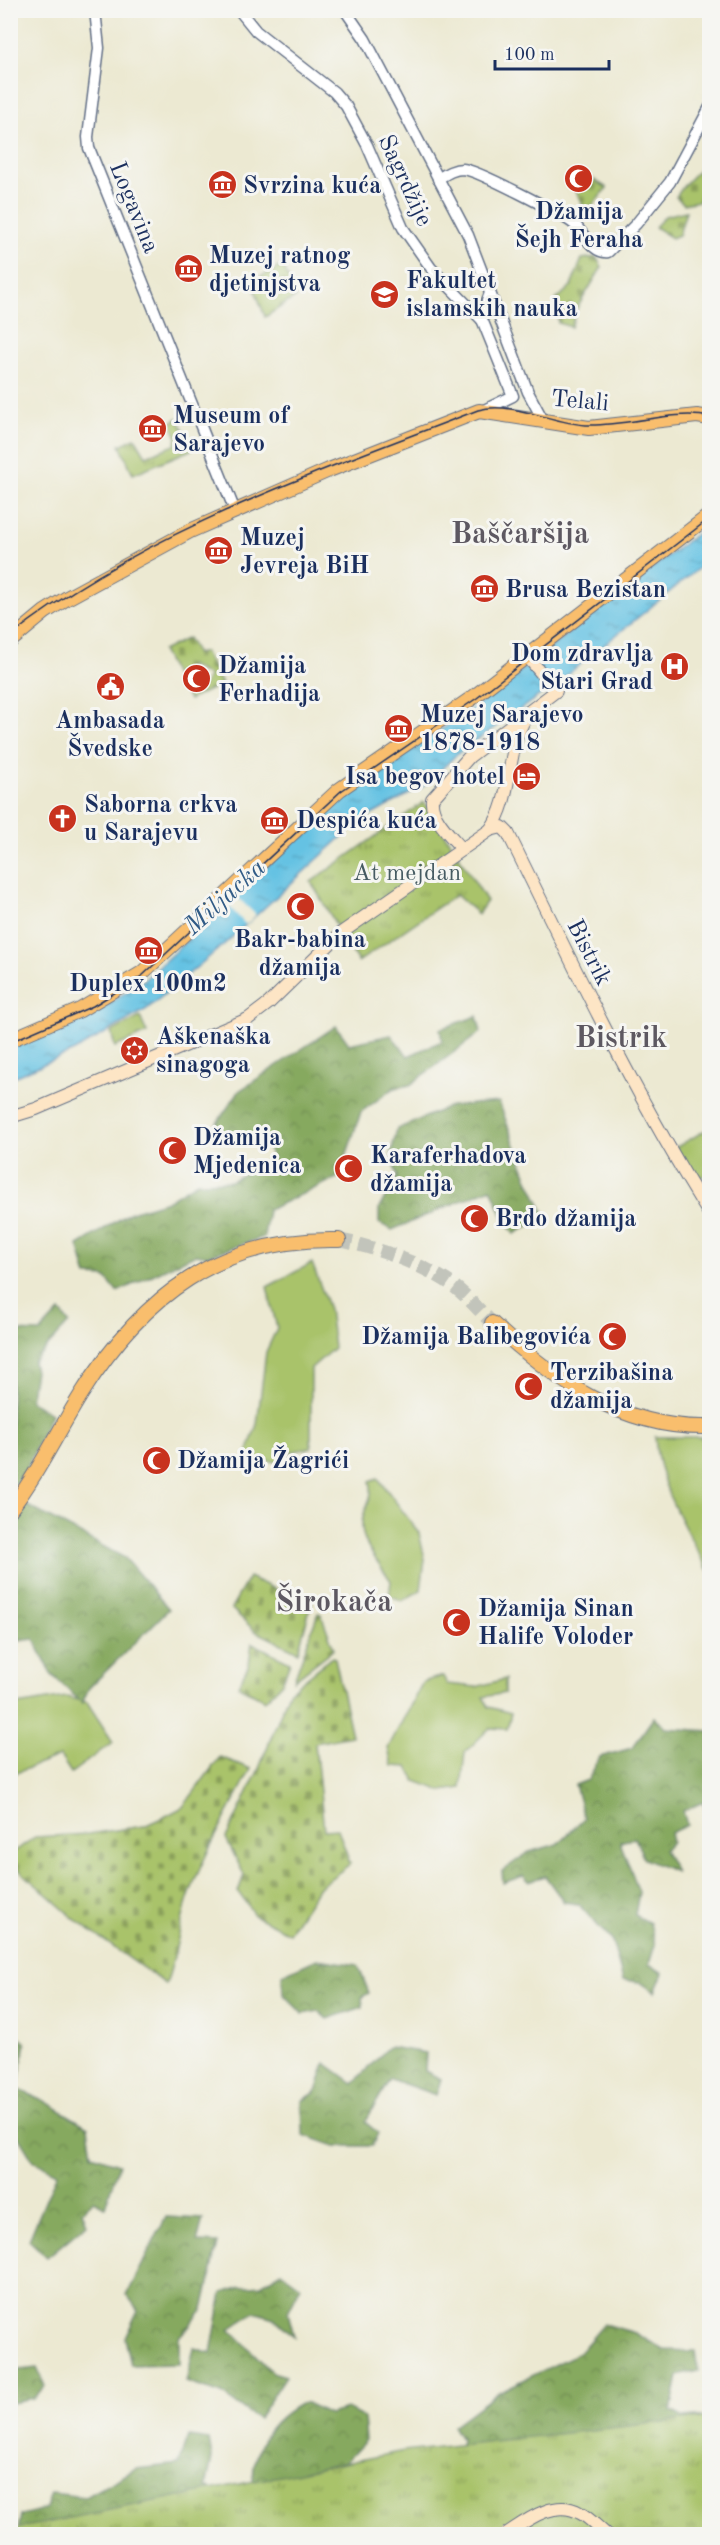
<svg xmlns="http://www.w3.org/2000/svg" width="720" height="2545" font-family="'Old Standard TT',serif">
  <style>
    .grass { fill: #a9c36a; stroke: #627964; stroke-width: 1.5 }
    .forest { fill: url(#forest-crowns); stroke: #506c5e; stroke-width: 1.5 }
    .cemetery { fill: url(#cemetery-stones); stroke: #627964; stroke-width: 1.5 }
    .park { fill: url(#park-tufts); stroke: #627964; stroke-width: 1.5 }
    .water { fill: url(#water-ripples); stroke: #4078a0; stroke-width: 1.5 }
    .pier { fill: #ece9d2 }
    .lines { fill: none; stroke-linecap: round; stroke-linejoin: round }
    .primary-tunnel { stroke: #c2c4bb; stroke-width: 14; stroke-dasharray: 14 7; stroke-linecap: butt }
    .tertiary-casing { stroke: #647087; stroke-width: 13 }
    .secondary-casing { stroke: #647087; stroke-width: 14 }
    .primary-casing { stroke: #647087; stroke-width: 16 }
    .tertiary { stroke: #fff; stroke-width: 10 }
    .secondary { stroke: #fde5c5; stroke-width: 12 }
    .primary { stroke: #f9be6d; stroke-width: 14 }
    .tram { stroke: #1b2f5e; stroke-width: 1.5 }
    .labels { text-anchor: middle; stroke-width: 6; stroke-linejoin: round; paint-order: stroke }
    .street-label { font-size: 24px; fill: #1b2f5e; stroke: #f6f6f2 }
    .poi-label { font-size: 24px; font-weight: bold; fill: #1b2f5e; stroke: #f6f6f2; text-anchor: start }
    .park-label { font-size: 24px; fill: #465b62; stroke: #f6f6f2 }
    .water-label { font-size: 26px; font-style: italic; fill: #315b86; stroke: #f6f6f2 }
    .district-label { font-size: 30px; font-weight: bold; fill: #5d5861; stroke: #f6f6f2 }
  </style>
  <defs>
    <pattern id="forest-crowns" width="20" height="18" patternUnits="userSpaceOnUse" patternTransform="scale(1.5)"><rect width="20" height="18" fill="#86a95e"/><path d="M2 6a3 3 0 1 1 6 0M12 15a3 3 0 1 1 6 0" fill="none" stroke="#6d8a51"/></pattern>
    <pattern id="cemetery-stones" width="16" height="16" patternUnits="userSpaceOnUse" patternTransform="scale(1.5)"><rect width="16" height="16" fill="#a9c36a"/><path d="M2 7V4a2 2 0 0 1 4 0v3zM10 15v-3a2 2 0 0 1 4 0v3z" fill="#899f5a"/></pattern>
    <pattern id="park-tufts" width="24" height="20" patternUnits="userSpaceOnUse" patternTransform="scale(1.5)"><rect width="24" height="20" fill="#a9c36a"/><path d="M3 7l-1-3M5 7V3M7 7l1-3M15 17l-1-3M17 17v-4M19 17l1-3" fill="none" stroke="#899f5a"/></pattern>
    <pattern id="water-ripples" width="26" height="14" patternUnits="userSpaceOnUse" patternTransform="scale(1.5)"><rect width="26" height="14" fill="#65c2e3"/><path d="M2 4q2-2 4 0t4 0M15 11q2-2 4 0t4 0" fill="none" stroke="#529ebb"/></pattern>
  </defs>
  <rect width="100%" height="100%" fill="#f6f6f2"/>
  <filter id="ink" filterUnits="userSpaceOnUse"><feTurbulence type="fractalNoise" baseFrequency=".0167" numOctaves="2"/><feDisplacementMap in="SourceGraphic" scale="12" xChannelSelector="R" yChannelSelector="G"/><feConvolveMatrix kernelMatrix="1 2 1 2 8 2 1 2 1" color-interpolation-filters="sRGB"/></filter>
  <filter id="wash" filterUnits="userSpaceOnUse"><feTurbulence type="fractalNoise" baseFrequency=".008" numOctaves="4" result="noise"/><feDisplacementMap in="SourceGraphic" scale="24" xChannelSelector="R" yChannelSelector="G"/><feGaussianBlur stdDeviation="1.35" result="paint"/><feColorMatrix in="noise" values="0 0 0 0 0 0 0 0 0 0 0 0 0 0 0 0 0 1.4 0 .05"/><feComposite in="paint" operator="in"/></filter>
  <g filter="url(#wash)">
    <rect width="100%" height="100%" fill="#ece9d2"/>
    <g class="grass">
      <path d="M140,1017l7,16 -32,14 -4,-15z"/>
      <path d="M709,1128v50l-3,-4 -10,7 -21,-33z"/>
      <path d="M312,1263l17,46 5,39 -23,20v80l-21,4 -12,10 -33,-3 12,-35 9,-72 11,-24 -10,-41z"/>
      <path d="M655,1437h47l7,25v110c-23,-43 -51,-85 -54,-135z"/>
      <path d="M378,1478l41,55 6,26 -4,31 -19,11 -13,-6 2,-14c-12,-18 -34,-41 -28,-64 4,-15 11,-21 7,-36z"/>
      <path d="M443,1676l4,8 29,3 29,-8v14l-22,4 6,10 22,6 -4,16 -17,-1 -25,24 -4,36 -19,3 -27,-10 -7,-14 -16,-1 -4,-18 35,-66z"/>
      <path d="M66,1697l21,5 26,40 -42,31 -11,-17 -49,19v-69z"/>
    </g>
    <g class="forest">
      <path d="M477,1016l4,16 -71,53 -16,3 -33,24 -22,65 -71,33 -4,27 -57,19 -11,-2 -79,38 -12,-15 -18,-1 -9,-31 53,-33 36,-11 30,-19 34,-1 42,-22 -13,-27 -30,9 -20,-8 29,-42 97,-65 13,18 42,-9 17,21 34,-15 -2,-12z"/>
      <path d="M499,1102l28,75 19,40 -32,17 -10,-15 -13,-31 -99,42 -13,-7v-15l18,-31 -6,-24 6,-24 54,-23z"/>
      <path d="M60,1311l9,12 -36,39 2,9 -5,30 21,13 -25,56 -15,19v-158l29,1z"/>
      <path d="M26,1505l99,53 44,51 -80,79 -7,15 -31,-29 -17,-35 -23,3v-117z"/>
      <path d="M654,1717l12,11 44,3 -1,89 -6,-18 -20,9 4,14 -17,8 2,9 -8,8 12,22 -32,-13 -9,-21 -15,4 19,50 -4,23 15,8 5,22 -6,19 14,9 -8,19 -15,-10 -17,-2 -11,-39 -34,-37 -14,-2 -19,-26 -16,5 -6,-5 -20,7 -1,-12 27,-19 29,-8 26,-26 -9,-33 13,-5 12,-23 32,-9z"/>
      <path d="M317,1959l41,6 11,28 -7,4 1,10 -36,12 -9,-8 -15,3 -20,-20 -1,-19z"/>
      <path d="M11,2028l15,15 -9,46 26,11 45,27 4,28 27,9 -14,43 -12,-6 -11,10 5,13 -40,33 -18,-17 28,-67 -24,-12 -22,-36z"/>
      <path d="M389,2047l37,6 -1,18 16,8 -5,16 -46,-16 -25,43 13,11 -6,13h-37l-32,-11 -1,-34 14,-9 9,-29 28,20z"/>
      <path d="M166,2217l37,2 -6,23 21,1 -15,67 -24,27v27l-48,1 -6,-27 13,-28 -11,-15z"/>
      <path d="M282,2272l19,14 -13,26 6,24 -20,-18 -20,-6 -24,17 42,43 14,4 -28,43 -36,-25 -36,-12 8,-34 17,5 11,-60 19,-6 20,-2z"/>
      <path d="M604,2324l31,9 29,17 31,1 3,20 -20,5 -7,35 13,7 25,-2v118l-252,-79 4,-16 -8,-13 46,-34 80,-39z"/>
      <path d="M37,2368l8,18 -12,13 -22,4v-32z"/>
      <path d="M304,2402l25,12 18,-5 17,9 2,22 -29,31c5,22 12,42 2,63h-322l4,-19 25,-6 5,-16 35,4 50,-28 43,-5 10,-28 20,3 3,19 -6,29 20,10 28,-9c-5,-39 16,-69 50,-86z"/>
    </g>
    <g class="cemetery">
      <path d="M709,159v40l-25,5 -8,-7 9,-13z"/>
      <path d="M591,178l16,10 -15,18 -8,2 -12,-25 12,5z"/>
      <path d="M686,211l-7,24 -7,3 -17,-11 10,-11z"/>
      <path d="M596,257l6,10 -25,41 -6,19 -13,-4 -2,-23 15,-14 11,-27z"/>
      <path d="M283,265l13,32 -31,20 -13,-36z"/>
      <path d="M188,638l9,16 7,-2 18,32 -33,16 -5,-9 5,-6 11,6 9,-15 -19,-11 -7,12 -6,2 -15,-28z"/>
      <path d="M249,1577l45,21 18,3 -14,51 -43,-21 -24,-23z"/>
      <path d="M318,1613l3,1 13,35 -40,31z"/>
      <path d="M252,1643l38,19 -8,21 -17,17 -27,-14 11,-22z"/>
      <path d="M332,1657l3,1 17,78 -37,7 9,87 14,-1 12,35 -31,23 -30,46 -34,-17 -17,-24 6,-17 -18,-37 32,-67 31,-79z"/>
      <path d="M220,1757l31,12c-22,43 -47,84 -63,130 -9,28 -12,57 -22,85l-87,-61 -68,-60v-9l24,-17 53,-3 56,-8 22,-10 17,-9z"/>
    </g>
    <g class="park">
      <path d="M178,418l15,31 -60,25 -13,-29 15,-7 11,18 29,-11 2,-7 -6,-15z"/>
      <path d="M424,802l63,99 -9,13 -22,-19 -98,67 -47,-80z"/>
      <path d="M709,2417v117h-698l-1,-4 394,-79z"/>
    </g>
    <path class="water" d="M709,524v36l-152,123 -101,72 -32,31 -56,31 -24,18 -116,106 -81,68 -73,42 -63,27v-32l67,-27 27,-13 39,-26 195,-180 135,-93z"/>
    <path class="pier" d="M236,896l20,19 -10,10 -19,-21z"/>
  </g>
  <g filter="url(#ink)">
    <g class="lines">
      <path class="primary-tunnel" d="M339,1240c34,7 70,19 101,37 20,11 36,30 52,46"/>
      <defs>
        <g id="tertiary">
          <path d="M95,10l4,38 -11,89 1,11 146,363"/>
          <path d="M239,10l17,21 78,61 12,14 21,39 36,83 28,40 51,52"/>
          <path d="M345,10l20,29 103,196 60,157 15,28"/>
          <path d="M438,179c8,-5 15,-10 25,-10 14,1 99,45 111,55 10,9 19,30 34,28l28,-28 34,-42 40,-75"/>
          <path d="M484,410l29,-14 -32,-79 9,-24"/>
        </g>
        <g id="secondary">
          <path d="M490,830c24,-33 15,-79 36,-113"/>
          <path d="M462,849c-11,-13 -32,-32 -30,-50l37,-42 87,-66 -29,-35"/>
          <path d="M10,1117l26,-8 212,-90 21,-16 72,-70 149,-103 12,-3 6,6c64,129 125,260 202,382"/>
          <path d="M506,2534c20,-13 49,-36 74,-21 10,5 18,15 26,21"/>
        </g>
        <g id="primary">
          <path d="M10,641l35,-29 22,-14 123,-67 139,-61 150,-59 110,17 108,-12 13,2"/>
          <path d="M10,1040l70,-30 62,-37 197,-183 136,-94 235,-181"/>
          <path d="M492,1323c61,56 130,107 218,104"/>
          <path d="M10,1510c28,-36 48,-79 72,-117 61,-98 139,-156 257,-153"/>
        </g>
      </defs>
      <use href="#tertiary" class="tertiary-casing"/>
      <use href="#secondary" class="secondary-casing"/>
      <use href="#primary" class="primary-casing"/>
      <use href="#tertiary" class="tertiary"/>
      <use href="#secondary" class="secondary"/>
      <use href="#primary" class="primary"/>
      <g class="tram">
        <path d="M10,636c135,-106 309,-164 468,-226 35,-9 73,13 108,15 39,2 88,-16 124,-8"/>
        <path d="M10,1042l83,-36 49,-30 199,-185 136,-93 233,-180"/>
      </g>
    </g>
  </g>
  <defs>
    <symbol id="mosque-disc" viewBox="-11 -11 22 22"><circle r="9.5" fill="#c8321e" stroke="#f6f6f2"/><path d="M3.5-4.9A6 6 0 1 0 3.5 4.9A5 5 0 1 1 3.5-4.9Z" fill="#fff"/></symbol>
    <symbol id="museum-disc" viewBox="-11 -11 22 22"><circle r="9.5" fill="#c8321e" stroke="#f6f6f2"/><path d="M0-6L6-3V-2H-6V-3ZM-5-1h2V3h-2ZM-1-1h2V3h-2ZM3-1h2V3H3ZM-6 4H6V6H-6Z" fill="#fff"/></symbol>
    <symbol id="university-disc" viewBox="-11 -11 22 22"><circle r="9.5" fill="#c8321e" stroke="#f6f6f2"/><path d="M0-5L7-2L0 1L-7-2ZM-4 1L0 2.5L4 1V4Q0 6-4 4Z" fill="#fff"/></symbol>
    <symbol id="hospital-disc" viewBox="-11 -11 22 22"><circle r="9.5" fill="#c8321e" stroke="#f6f6f2"/><path d="M-5-5h3v3.5h4V-5h3V5h-3V1.5h-4V5h-3Z" fill="#fff"/></symbol>
    <symbol id="civic-disc" viewBox="-11 -11 22 22"><circle r="9.5" fill="#c8321e" stroke="#f6f6f2"/><path d="M-.6-6.5H3V-4.5H.6V-3L4-1V1h2V6H-6V1h2V-1L-.6-3ZM-1.2 2.5V6h2.4V2.5Z" fill="#fff"/></symbol>
    <symbol id="hotel-disc" viewBox="-11 -11 22 22"><circle r="9.5" fill="#c8321e" stroke="#f6f6f2"/><path d="M-6-4.5h1.5V1H6V5H4.5V3h-9V5H-6ZM-4 0a1.8 1.8 0 1 1 3.6 0ZM.5 0V-2.5h3Q6-2.5 6 0Z" fill="#fff"/></symbol>
    <symbol id="church-disc" viewBox="-11 -11 22 22"><circle r="9.5" fill="#c8321e" stroke="#f6f6f2"/><path d="M-1.2-6h2.4v3.5h3.3v2.4h-3.3V6h-2.4V-.1h-3.3v-2.4h3.3Z" fill="#fff"/></symbol>
    <symbol id="synagogue-disc" viewBox="-11 -11 22 22"><circle r="9.5" fill="#c8321e" stroke="#f6f6f2"/><path d="M0-6.5L5.6 3.2H-5.6ZM0 6.5L5.6-3.2H-5.6Z" fill="#fff"/></symbol>
  </defs>
  <g fill-rule="evenodd">
    <use href="#mosque-disc" x="562" y="162" width="33" height="33"/>
    <use href="#museum-disc" x="206" y="168" width="33" height="33"/>
    <use href="#museum-disc" x="172" y="252" width="33" height="33"/>
    <use href="#university-disc" x="368" y="278" width="33" height="33"/>
    <use href="#museum-disc" x="136" y="412" width="33" height="33"/>
    <use href="#museum-disc" x="202" y="534" width="33" height="33"/>
    <use href="#museum-disc" x="468" y="572" width="33" height="33"/>
    <use href="#hospital-disc" x="658" y="650" width="33" height="33"/>
    <use href="#mosque-disc" x="180" y="662" width="33" height="33"/>
    <use href="#civic-disc" x="94" y="670" width="33" height="33"/>
    <use href="#museum-disc" x="382" y="712" width="33" height="33"/>
    <use href="#hotel-disc" x="510" y="760" width="33" height="33"/>
    <use href="#church-disc" x="46" y="802" width="33" height="33"/>
    <use href="#museum-disc" x="258" y="804" width="33" height="33"/>
    <use href="#mosque-disc" x="284" y="890" width="33" height="33"/>
    <use href="#museum-disc" x="132" y="934" width="33" height="33"/>
    <use href="#synagogue-disc" x="118" y="1034" width="33" height="33"/>
    <use href="#mosque-disc" x="156" y="1134" width="33" height="33"/>
    <use href="#mosque-disc" x="332" y="1152" width="33" height="33"/>
    <use href="#mosque-disc" x="458" y="1202" width="33" height="33"/>
    <use href="#mosque-disc" x="596" y="1320" width="33" height="33"/>
    <use href="#mosque-disc" x="512" y="1370" width="33" height="33"/>
    <use href="#mosque-disc" x="140" y="1444" width="33" height="33"/>
    <use href="#mosque-disc" x="440" y="1606" width="33" height="33"/>
  </g>
  <g class="labels">
    <g class="street-label">
      <text transform="translate(406 180) rotate(65)" y="8">Sagrdžije</text>
      <text transform="translate(135 207) rotate(68)" y="8">Logavina</text>
      <text transform="translate(580 400) rotate(5)" y="8">Telali</text>
      <text transform="translate(590 952) rotate(63)" y="8">Bistrik</text>
    </g>
    <g class="poi-label">
      <text x="243" y="193">Svrzina kuća</text>
      <text x="579" y="219" text-anchor="middle">Džamija<tspan x="579" dy="28">Šejh Feraha</tspan></text>
      <text x="209" y="263">Muzej ratnog<tspan x="209" dy="28">djetinjstva</tspan></text>
      <text x="406" y="288">Fakultet<tspan x="406" dy="28">islamskih nauka</tspan></text>
      <text x="173" y="423">Museum of<tspan x="173" dy="28">Sarajevo</tspan></text>
      <text x="240" y="545">Muzej<tspan x="240" dy="28">Jevreja BiH</tspan></text>
      <text x="505" y="597">Brusa Bezistan</text>
      <text x="653" y="661" text-anchor="end">Dom zdravlja<tspan x="653" dy="28">Stari Grad</tspan></text>
      <text x="218" y="673">Džamija<tspan x="218" dy="28">Ferhadija</tspan></text>
      <text x="420" y="722">Muzej Sarajevo<tspan x="420" dy="28">1878-1918</tspan></text>
      <text x="110" y="728" text-anchor="middle">Ambasada<tspan x="110" dy="28">Švedske</tspan></text>
      <text x="505" y="784" text-anchor="end">Isa begov hotel</text>
      <text x="84" y="812">Saborna crkva<tspan x="84" dy="28">u Sarajevu</tspan></text>
      <text x="296" y="828">Despića kuća</text>
      <text x="300" y="947" text-anchor="middle">Bakr-babina<tspan x="300" dy="28">džamija</tspan></text>
      <text x="148" y="991" text-anchor="middle">Duplex 100m2</text>
      <text x="156" y="1044">Aškenaška<tspan x="156" dy="28">sinagoga</tspan></text>
      <text x="193" y="1145">Džamija<tspan x="193" dy="28">Mjedenica</tspan></text>
      <text x="370" y="1163">Karaferhadova<tspan x="370" dy="28">džamija</tspan></text>
      <text x="495" y="1226">Brdo džamija</text>
      <text x="591" y="1344" text-anchor="end">Džamija Balibegovića</text>
      <text x="550" y="1380">Terzibašina<tspan x="550" dy="28">džamija</tspan></text>
      <text x="177" y="1468">Džamija Žagrići</text>
      <text x="478" y="1616">Džamija Sinan<tspan x="478" dy="28">Halife Voloder</tspan></text>
    </g>
    <g class="park-label">
      <text x="407" y="880">At mejdan</text>
    </g>
    <g class="water-label">
      <text transform="translate(224 896) rotate(-42)" y="9">Miljacka</text>
    </g>
    <g class="district-label">
      <text x="520" y="543">Baščaršija</text>
      <text x="621" y="1047">Bistrik</text>
      <text x="334" y="1611">Širokača</text>
    </g>
  </g>
  <rect width="720" height="2545" fill="none" stroke="#f6f6f2" stroke-width="36"/>
  <path d="M495 60v9h114v-9" fill="none" stroke="#1b2f5e" stroke-width="3"/>
  <text x="504" y="60" font-size="18" fill="#1b2f5e" stroke="#f6f6f2" stroke-width="4.5" paint-order="stroke">100 m</text>
</svg>
